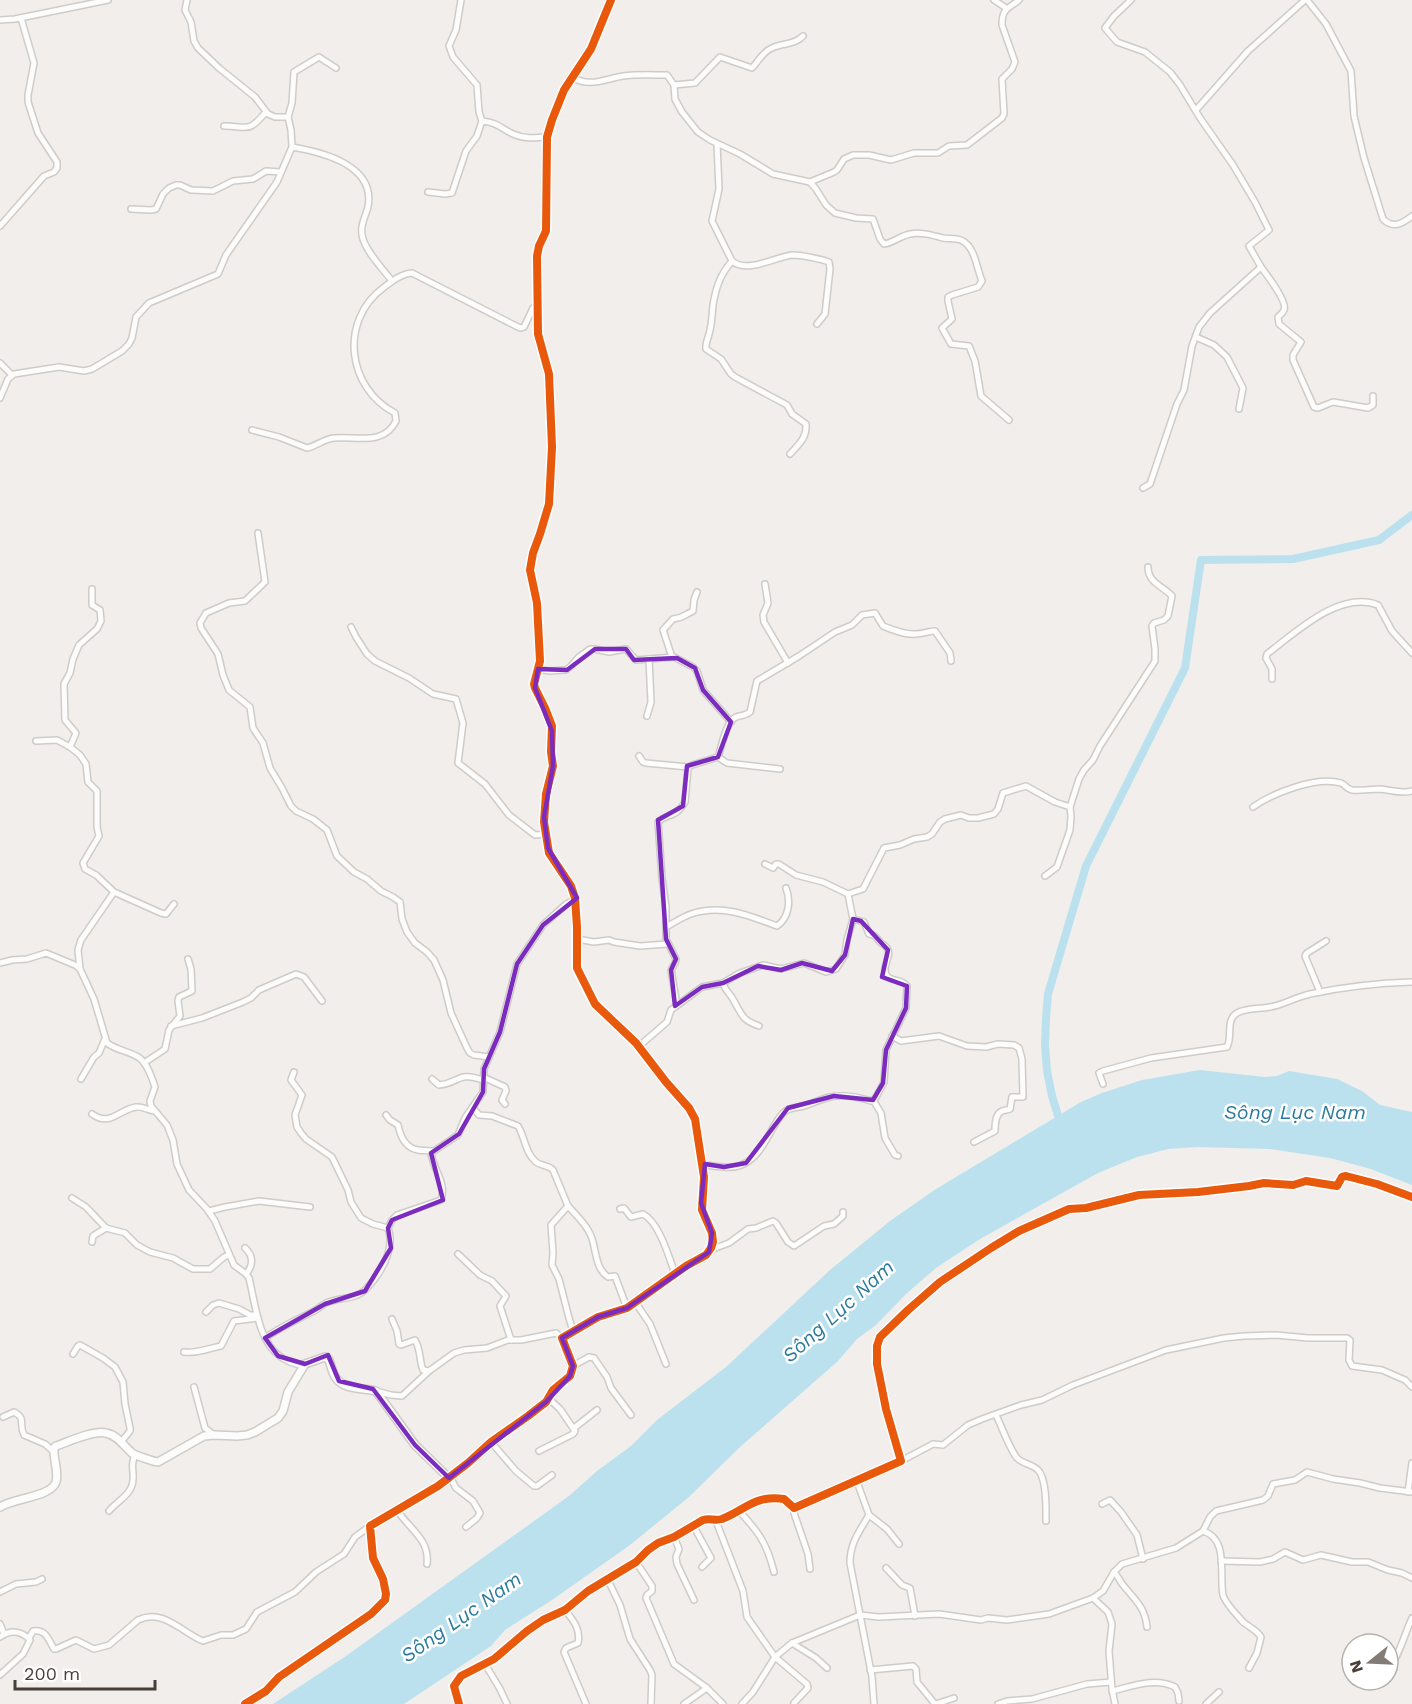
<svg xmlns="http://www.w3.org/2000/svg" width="1412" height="1704" font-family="'Work Sans',sans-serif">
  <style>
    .water { fill: #bbe1ef }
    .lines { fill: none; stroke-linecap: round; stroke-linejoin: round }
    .river { stroke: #bbe1ef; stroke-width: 8 }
    .minor-casing { stroke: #cfccc8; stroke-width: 8 }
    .tertiary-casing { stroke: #cfccc8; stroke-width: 10 }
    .minor { stroke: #fdfcfc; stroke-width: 5 }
    .tertiary { stroke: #fdfcfc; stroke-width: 7 }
    .cycleway-casing { stroke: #fff; stroke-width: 11 }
    .cycleway { stroke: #e8590c; stroke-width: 8 }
    .marked { fill: none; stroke: #7b2cbf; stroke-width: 4.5; stroke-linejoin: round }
    .labels { text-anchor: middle; stroke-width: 5; stroke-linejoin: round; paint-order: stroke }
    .water-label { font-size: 20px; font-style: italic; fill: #2a7a9d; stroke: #fff }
  </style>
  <rect width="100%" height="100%" fill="#f1eeeb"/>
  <path class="water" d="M1200,1070l65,7 12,-1 12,-5 48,8 25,12 18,14 32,7v73l-41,-16 -41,-11 -60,-9 -73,-2 -29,2 -31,8 -39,16 -118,66 -44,29 -30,26 -30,31 -19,14 -19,22 -98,86 -51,50 -59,48 -78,55 -47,30 -14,16 -87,58h-131l73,-48 223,-160 28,-25 34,-25 26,-26 69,-53 104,-97 60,-49 46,-32 145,-87 21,-9 40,-13z"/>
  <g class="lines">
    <path class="river" d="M1061,1125l-9,-29 -5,-25 -2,-26 1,-26 2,-25 38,-128 99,-198 16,-108 92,-1 86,-19 33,-25"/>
    <defs>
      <g id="minor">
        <path d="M187,0l-2,10 6,12 3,19 4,7 21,20 36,29 13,17 7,3h13"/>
        <path d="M994,0l12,8"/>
        <path d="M1131,0l-17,16 -9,12 12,14 28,10 25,20 10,13 20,33 33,47 22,37 14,28 -20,16 12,21 -51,46 -11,14 -7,19 -8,44 -7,14 -27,80 -7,4"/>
        <path d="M1307,0l19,24 25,47 3,45 10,42 19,61c10,10 19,5 29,-3"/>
        <path d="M0,20l15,-1 93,-19"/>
        <path d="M572,77c18,11 32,2 51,-1 14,-2 30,-1 44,-1l7,10 1,14 7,13 16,20 12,8 30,14 33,20 37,8 6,7 10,16 9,8 21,5 17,1 7,20 4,5c9,-1 16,-8 26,-10 11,-2 22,1 33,4 4,1 9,0 14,1 18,3 19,28 25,42l-4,6 -26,8 -4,2v4l4,18 -10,9 9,16 18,2 6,15 6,35 28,24"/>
        <path d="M674,85l21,-2 25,-26 32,11c7,-7 10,-16 20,-20 10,-5 23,-3 31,-12"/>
        <path d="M1196,110l52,-59 57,-51"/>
        <path d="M482,121c17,2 18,7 31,13 11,5 22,4 34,3"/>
        <path d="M224,126c25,0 23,8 42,-14"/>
        <path d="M717,144l2,45 -7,32 20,40c-12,14 -16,26 -19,44 -1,9 -1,17 -3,25 -1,7 -5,12 -4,19l15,10 10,15 4,3 52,28 5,9 14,10c1,14 -7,20 -16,30"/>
        <path d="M292,147c30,5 84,18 76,60 -3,11 -9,20 -5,32 5,15 19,29 29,42"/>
        <path d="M810,182l24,-10 3,-2 7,-11 9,-4h16l22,5 23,-7h24l11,-7 18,-1 35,-27 2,-4 -2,-35 10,-10 3,-7 -13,-37c0,-17 6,-16 17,-25"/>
        <path d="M428,192l17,2 7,-1 14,-42 11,-15 5,-15 -3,-9 -2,-27 -24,-28 -4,-11 7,-16 5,-30"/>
        <path d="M131,209l20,1 5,-1 7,-15 6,-6 7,-3h4l11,5 22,1 20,-10 20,-2 13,-8 15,1"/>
        <path d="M0,226l44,-50 10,-4 3,-4v-6l-19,-29 -10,-31v-7l6,-32 -13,-45"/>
        <path d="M732,261c15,13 43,-4 60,-6 9,0 29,4 37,7l1,7 -5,45 -8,10"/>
        <path d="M1261,267c5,7 27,35 23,43 -1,3 -4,5 -6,7l1,7 22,18 -8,13v5l21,47 4,1 15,-6 35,6 5,-3v-9"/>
        <path d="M1196,337l18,8 13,12 16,31 -4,21"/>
        <path d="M0,363l12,12"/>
        <path d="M0,398l8,-19 6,-5 45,-7 25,4 8,-2 30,-18 7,-7 3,-6 4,-21 13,-14 69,-29 8,-19 51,-73 15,-35 -1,-17 -3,-13 4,-14 2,-31 25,-15 17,11"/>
        <path d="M252,430l27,7 28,11c9,-2 17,-9 27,-10 22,-2 50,8 62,-17l-1,-8c-48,-25 -56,-92 -12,-125 9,-7 18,-14 29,-15l108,55 4,-1 9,-19 6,-3"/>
        <path d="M258,533l7,49 -20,19 -16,2 -23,10 -6,10 1,5 17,26 5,21 6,15 21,17 3,21 10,15 7,25 12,20 9,18 5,5 17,8 14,11 10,26 17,16 13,7 14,12 12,6 7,5 2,17 5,13 8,11 12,9 7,8 9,20 8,33 16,35 3,5 4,2 15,2"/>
        <path d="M765,584l3,19 -5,12 1,7 24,41"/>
        <path d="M351,627l5,10 11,17 8,7 34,17 24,16 23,5 7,24 -5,40 27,21 24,31 26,20 11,-1"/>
        <path d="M672,657l-9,-27 10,-11c11,-1 11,-4 20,-8l1,-11 3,-8"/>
        <path d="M538,669l11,2 17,-1 5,-4 8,-9 11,-8h5l14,3 17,-3 10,11 38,-3 19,10 4,4 6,19 28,32"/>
        <path d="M1272,679v-10l-6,-11 1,-4c29,-22 73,-64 111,-49l14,26 20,22"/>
        <path d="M647,716l4,-14 -2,-43"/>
        <path d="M36,741l21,-1 13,7 10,8 6,9 2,18 9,9v36l2,9 -16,27 2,6 11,6 18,17 47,21 5,1 8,-10"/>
        <path d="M70,747l6,-14 -11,-13 -1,-36 6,-11 3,-14 6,-14 18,-16 4,-8 -1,-11 -8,-5v-16"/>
        <path d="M639,756l4,6 3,1 42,4"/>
        <path d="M718,757l9,6 53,6"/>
        <path d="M1253,807c20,-14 63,-31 88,-24 5,2 5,6 11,7 9,1 19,-1 28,-1 11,1 21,5 32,2"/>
        <path d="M1045,876l12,-9 13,-37 1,-14 -1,-9"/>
        <path d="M848,894l15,-5 21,-41 16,-3 14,-6 13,-2 5,-3 8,-12 5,-3 16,-4 8,3h9l16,-4 4,-5 5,-16 23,-7 29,16 15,5 9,-28 5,-9 9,-10 7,-14 55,-85v-12l-3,-23 2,-3 10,-3 4,-4 4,-20c-9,-10 -24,-13 -24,-29"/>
        <path d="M666,927c8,-4 16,-10 25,-13 31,-10 57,1 86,12 12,-8 14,-25 9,-38"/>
        <path d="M577,939l17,3 15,-2 5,2 26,4 27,-2"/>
        <path d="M0,963l12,-3 15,-1 19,-6 29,12 5,4 14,30 13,44c9,7 21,8 31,14 9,5 14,21 17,30l-5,14 1,5 16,19 6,15 4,24 12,26 18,19 8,12 19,44 12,9 3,4c6,24 9,64 32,79 6,5 15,7 22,9"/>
        <path d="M80,969l-2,-19 3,-10 33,-48"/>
        <path d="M723,983c2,8 8,11 11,18 8,14 8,19 25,25"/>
        <path d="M1320,992l-15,-36 2,-3 19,-12"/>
        <path d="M677,1005l-6,-35 4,-7 1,-4 -10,-20v-32l-4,-29 -4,-56c9,-9 17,-3 27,-20l3,-35 4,-2 26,-8c4,-11 6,-28 14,-37 5,-6 13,-3 18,-8l7,-31 42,-25 36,-24 17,-7 10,-10 13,-2 8,13c10,4 22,9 33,8 7,0 13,-3 19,-3l15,22 1,8"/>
        <path d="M171,1026l31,-8 41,-16 8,-4 8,-8 37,-16 8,3 18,24"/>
        <path d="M892,1036l9,5 38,-5 28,10 19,1 12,-3 16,1 5,3 3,11 1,38h-11l-2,12c-2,1 -5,1 -8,2 -7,3 -7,14 -7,20l-21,11"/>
        <path d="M638,1047l29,-25 4,-12 31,-23 21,-4 17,-10 23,-8 18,4 23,-6 22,9 10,-3 9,-14 2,-15 6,-21 -5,-25 -25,-12 -27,-7 -17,-11h-3l-3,4 -8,-4"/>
        <path d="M144,1063l21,-14 4,-19 11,-14 -2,-15 1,-4 13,-6 -1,-22 -3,-10"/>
        <path d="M483,1077l22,10 1,4 -4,9 3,4"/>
        <path d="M81,1079l13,-22 5,-4 6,-14"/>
        <path d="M432,1079l7,6c21,-2 18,-14 44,-5"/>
        <path d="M1103,1084l-4,-11 4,-2 48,-13 76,-11c6,-10 -2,-27 10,-34 9,-5 23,-4 33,-6 13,-2 26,-10 40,-13 33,-7 68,-11 102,-12"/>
        <path d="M873,1100l8,13 4,25 10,17 3,1"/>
        <path d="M473,1108l6,7 13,1 26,10c7,11 7,27 18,36 5,4 12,3 17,8l15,36 -17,19 2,28 -1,12 7,14 10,39 4,13"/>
        <path d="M92,1114c18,13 26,-4 44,-7 6,-1 12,3 18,4"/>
        <path d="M386,1115l4,5 8,5c2,10 7,23 20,25 5,1 9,0 14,1"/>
        <path d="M702,1165c12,0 25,5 37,1 24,-8 29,-36 44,-53 6,-6 13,-5 21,-7 9,-3 17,-7 26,-9 14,-3 28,0 41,4l4,-2 9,-17 2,-32 20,-42 1,-22c-6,-8 -16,-4 -20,-10 -7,-9 6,-20 0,-28 -2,-3 -5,-4 -7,-6 -4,-5 -5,-7 -11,-8l-5,-12 -11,-3"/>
        <path d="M72,1198l14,9 20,21 19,5 12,12 13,7 23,6 20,11h17l14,-12 5,-2"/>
        <path d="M568,1206c9,10 22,22 25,36 3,12 4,28 15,35l7,-1 12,32"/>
        <path d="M620,1209l4,-1 7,9 12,-3c16,8 26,43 32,60"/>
        <path d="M209,1211l16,-4 34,-6 51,6"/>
        <path d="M388,1228l4,-8 5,-5 44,-15c6,-17 -8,-31 -10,-47l27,-18 7,-17 18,-26 1,-23 16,-37 17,-68 26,-39 22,-20 10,-6"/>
        <path d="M92,1242l1,-6 13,-8"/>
        <path d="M245,1248c8,7 9,17 1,26"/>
        <path d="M710,1250l19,-7 19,-14 8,-1 17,-7 3,2 12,19 6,4 30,-20 10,-2 9,-8v-4"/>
        <path d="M458,1254l22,21 12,6 14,15 -6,10 11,34"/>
        <path d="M635,1302l15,22 16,40"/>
        <path d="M206,1312l7,-7 6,-2 20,6 11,6h5"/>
        <path d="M392,1319l5,12 2,13 2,1 14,-5c6,10 4,20 8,30l6,1"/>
        <path d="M265,1338c17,-12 31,-18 49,-27 4,-2 8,-6 12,-8 12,-6 29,-3 39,-13 15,-15 31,-41 23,-62l-15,-4 -12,-6 -10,-16 -3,-12 -16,-33 -26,-18 -5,-6 -4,-6 -2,-12 7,-20 -11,-15 3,-8"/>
        <path d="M184,1352c11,2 26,-4 37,-6l13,-25 24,-3"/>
        <path d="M73,1354l5,-8 2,-1 23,13 12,9 8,15 2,22 5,24v3l-9,11"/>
        <path d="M573,1366l16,-9 5,1 13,19 4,11 20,27"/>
        <path d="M194,1387l11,41 9,7"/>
        <path d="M376,1391l15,4 11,1 27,-25 25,-18 10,-3 23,-2 21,-8h13l35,-7 6,5"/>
        <path d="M996,1415c6,12 13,33 21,43 6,6 15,6 21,12 9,9 8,39 8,51"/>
        <path d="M3,1417l11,-5c13,7 4,11 10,23l21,9 8,7"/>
        <path d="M574,1428l23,-18"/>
        <path d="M491,1442l25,29 18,15h3l15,-11"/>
        <path d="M539,1451l34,-17 2,-3 -15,-22 -12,-11"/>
        <path d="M901,1461l32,-17 10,1 25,-20 14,-6 39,-14 21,-5 31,-15 93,-35 58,-12 20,-2 32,-1 32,3h39l3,2 -1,20 3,6 30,4 23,10 7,7"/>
        <path d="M450,1477l6,11 17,13 7,12 -3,5 -11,9"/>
        <path d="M856,1479l13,36c-10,17 -19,28 -19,48l22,114 2,27"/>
        <path d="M1408,1492l4,-29"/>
        <path d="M1102,1504l8,-4 11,12 16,23 6,24"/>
        <path d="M794,1508v5l14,41 2,15"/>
        <path d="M397,1510c12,19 33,29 30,54"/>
        <path d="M738,1510c20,21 29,33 36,62"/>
        <path d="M109,1511c8,-10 23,-16 24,-31 1,-11 -3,-14 2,-25"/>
        <path d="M869,1515l18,14 12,15"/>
        <path d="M716,1521l27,70 4,26 28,40 32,27 1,4 -14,15"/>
        <path d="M693,1525l18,33 -9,9"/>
        <path d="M1203,1531c26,8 16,43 20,64 2,8 14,20 20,27 6,5 14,8 18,15l-4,16 -8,15"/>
        <path d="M674,1537l5,12 -3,8 1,7 17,36"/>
        <path d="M1221,1561l39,1 13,-3 12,-7 18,8 18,-5 31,7h16l20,8 14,3 10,5"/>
        <path d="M636,1562l16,24v5l-5,4 -1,3 28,66 33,24 16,16"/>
        <path d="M886,1568l16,17 8,3 5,28"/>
        <path d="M1114,1572c4,4 5,8 9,13 12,15 22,22 24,42"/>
        <path d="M607,1578l13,27 10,34 20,31 2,5 -1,29"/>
        <path d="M0,1592l16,-8 20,-2 6,-3"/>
        <path d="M1093,1598l10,-7 11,-19 8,-8 54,-16 27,-17 7,-14 6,-6 47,-11 5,-4 5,-12 22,-4 12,-8 26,7 27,4 20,5 32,4"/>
        <path d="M565,1610c8,10 16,19 13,33l-12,5 -2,4 22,52"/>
        <path d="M0,1624l4,10"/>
        <path d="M0,1637c10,-7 21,-7 30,3l-7,14 -23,21"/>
        <path d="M29,1638l4,-7c13,-2 15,8 21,18h2l20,-9 18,9 15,-4 29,-25c26,-12 44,13 65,21l18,-6h12l13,-6 11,-17 38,-20 21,-20 28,-18 11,-17 15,-11"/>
        <path d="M792,1643l24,15 11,10"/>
        <path d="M485,1664l15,25 7,15"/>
        <path d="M870,1670l43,-4 3,3 1,13 18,22"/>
        <path d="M1388,1670c12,-15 16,-35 24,-52"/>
        <path d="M1372,1683l6,2 4,-5"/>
        <path d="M1112,1691c21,-5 43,-14 63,-4l3,6 1,8"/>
        <path d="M459,1704l-5,-18 7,-10 33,-17 33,-28 16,-11 22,-10 23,-19 48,-29 12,-12 10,-7 16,-6 29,-17c7,-2 12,1 19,-1 25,-10 32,-24 62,-20l10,9 107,-47 -15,-52 -9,-45v-18l3,-9 28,-27 32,-28 51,-34 28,-17 50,-22 17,-1 53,-13 59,-3 51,-6 15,-3 29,2 13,-4 31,5 5,-9 4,-1 31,8 35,13"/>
        <path d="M684,1704l23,-16"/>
        <path d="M742,1704l11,-12 22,-35 17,-14 68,-28 19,2 60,-3 42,6 7,-2 19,2 42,-6 44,-16 15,14 4,12 -3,27 3,38 3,15"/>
        <path d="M936,1704l18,-6"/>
        <path d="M998,1704l9,-3 25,-2 55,-15 24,-2"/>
        <path d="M1206,1704l13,-12"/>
      </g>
      <g id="tertiary">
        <path d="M0,1507c14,-9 51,-10 56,-25 3,-11 -3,-23 -2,-34l2,-2c12,-4 37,-16 50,-13 11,2 18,13 26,20 2,2 23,9 26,9l46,-26 10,-1 23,1 10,-1 8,-3 23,-14 5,-7 5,-19 17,-28 20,-7 4,3c2,5 3,13 7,18 8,12 28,10 40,13l39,54 34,33"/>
        <path d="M245,1704l21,-13 13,-14 92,-63 14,-14 1,-6 -3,-15 -10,-21 -3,-32 68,-40 30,-23 23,-21 37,-26 18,-14 7,-12 17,-14 3,-10 -11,-28 36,-21 29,-9 59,-42 20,-11 5,-7 2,-6 -1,-9 -10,-23 2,-33 -9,-58 -6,-11 -23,-26 -30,-39 -41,-39 -18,-36v-41l-2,-29 -4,-12 -22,-33 -5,-31 2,-28 7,-28 -2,-14 1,-26 -7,-18 -10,-20 -1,-4 6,-23 -3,-58 -7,-33 3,-17 7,-19 9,-30 3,-57 -3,-73 -11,-40 -1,-78 2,-10 7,-15 1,-94 5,-17 12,-30 27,-41 20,-49"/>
      </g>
    </defs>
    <use href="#minor" class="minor-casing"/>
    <use href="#tertiary" class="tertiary-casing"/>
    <use href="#minor" class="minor"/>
    <use href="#tertiary" class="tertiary"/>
    <defs>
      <g id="cycleway">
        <path d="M245,1704l21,-13 13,-14 92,-63 14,-14 1,-6 -3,-15 -10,-21 -3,-32 68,-40 30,-23 23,-21 37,-26 18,-14 7,-12 17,-14 3,-10 -11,-28 36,-21 29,-9 59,-42 20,-11 5,-7 2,-6 -1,-9 -10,-23 2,-33 -9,-58 -6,-11 -23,-26 -30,-39 -41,-39 -18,-36v-41l-2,-29 -4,-12 -22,-33 -5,-31 2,-28 7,-28 -2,-14 1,-26 -7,-18 -10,-20 -1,-4 6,-23 -3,-58 -7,-33 3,-17 7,-19 9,-30 3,-57 -3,-73 -11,-40 -1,-78 2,-10 7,-15 1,-94 5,-17 12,-30 27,-41 20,-49"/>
        <path d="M459,1704l-5,-18 7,-10 33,-17 33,-28 16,-11 22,-10 23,-19 48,-29 12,-12 10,-7 16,-6 29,-17c7,-2 12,1 19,-1 25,-10 32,-24 62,-20l10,9 107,-47 -15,-52 -9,-45v-18l3,-9 28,-27 32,-28 51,-34 28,-17 50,-22 17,-1 53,-13 59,-3 51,-6 15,-3 29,2 13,-4 31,5 5,-9 4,-1 31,8 35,13"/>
      </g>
    </defs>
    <use href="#cycleway" class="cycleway-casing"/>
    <use href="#cycleway" class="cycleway"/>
  </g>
  <path class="marked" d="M595,649h31l8,11 43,-2 18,10 8,22 28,32 -13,35 -31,9 -4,40 -25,14 8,119 10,20 -5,11 4,36 27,-19 21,-4 35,-17 23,4 21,-7 30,8 13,-16 8,-36 8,2 27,29 -6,27 25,9 -1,22 -20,42 -3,33 -10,17 -39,-4 -46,12 -42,55 -22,4 -19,-3 -4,39 11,30 -3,19 -82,56 -29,9 -36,21 11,28 -3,10 -24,26 -97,76 -34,-33 -42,-56 -34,-8 -11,-26 -23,9 -27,-8 -13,-18 60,-34 40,-13 26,-43 -3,-20 4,-8 51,-20 -12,-47 28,-19 24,-42 1,-23 16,-37 17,-68 26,-39 34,-27 -29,-50 -4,-31 9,-51 -1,-35 -17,-43 3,-19 29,1z"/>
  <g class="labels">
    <g class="water-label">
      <text x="1295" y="1119">Sông Lục Nam</text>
      <text transform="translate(838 1311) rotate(-42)" y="7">Sông Lục Nam</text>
      <text transform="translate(461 1617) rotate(-35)" y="7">Sông Lục Nam</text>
    </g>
  </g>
  <g transform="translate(1370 1662) rotate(252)"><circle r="28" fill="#ffffff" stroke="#b6b2af" stroke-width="1.5"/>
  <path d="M0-4.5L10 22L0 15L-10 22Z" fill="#837c76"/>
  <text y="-9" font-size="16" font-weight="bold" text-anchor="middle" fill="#483f37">N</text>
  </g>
  <path d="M15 1680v9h140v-9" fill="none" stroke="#483f37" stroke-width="3"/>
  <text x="24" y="1680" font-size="18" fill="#483f37" stroke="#ffffff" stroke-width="4.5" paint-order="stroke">200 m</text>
</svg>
